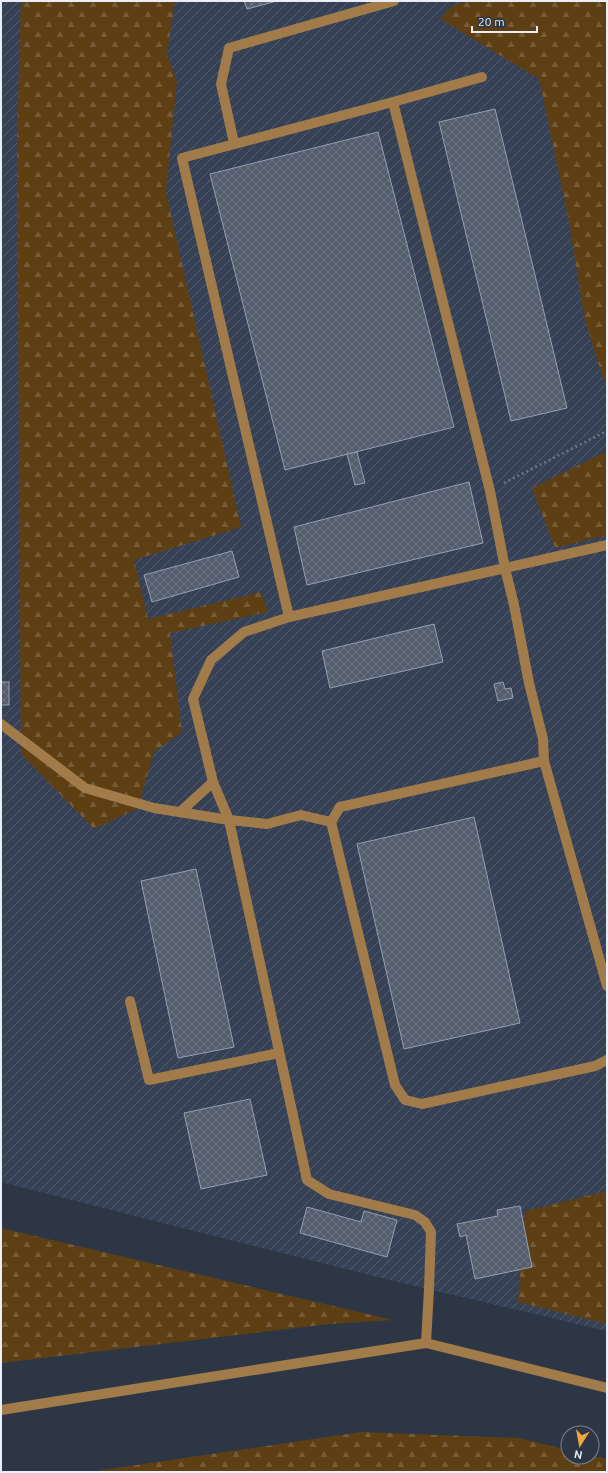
<svg xmlns="http://www.w3.org/2000/svg" width="608" height="1473" font-family="Ubuntu,sans-serif">
  <style>
    .industrial { fill: url(#industrial-furrows) }
    .forest { fill: url(#forest-firs) }
    .building { fill: url(#building-cross-hatch); stroke: #949fb0 }
    .lines { fill: none; stroke-linecap: round; stroke-linejoin: round }
    .path { stroke: #707885; stroke-width: 2.5; stroke-dasharray: 2 3; stroke-linecap: butt }
    .minor { stroke: #a27b4a; stroke-width: 10 }
  </style>
  <defs>
    <pattern id="industrial-furrows" width="10" height="10" patternUnits="userSpaceOnUse"><rect width="10" height="10" fill="#364155"/><path d="M-1 1l2-2M0 10L10 0M9 11l2-2" fill="none" stroke="#535d6e"/></pattern>
    <pattern id="forest-firs" width="22" height="20" patternUnits="userSpaceOnUse"><rect width="22" height="20" fill="#5e3f14"/><path d="M5 1l3.5 6h-7zM16 11l3.5 6h-7z" fill="#755b37"/></pattern>
    <pattern id="building-cross-hatch" width="8" height="8" patternUnits="userSpaceOnUse"><rect width="8" height="8" fill="#545d6d"/><path d="M0 0l8 8M0 8l8-8" fill="none" stroke="#6d7583"/></pattern>
  </defs>
  <rect width="100%" height="100%" fill="#2d3645"/>
  <path class="industrial" d="M1,1h606v1330l-230,-54 -376,-95z"/>
  <g class="forest">
    <path d="M21,1h154l-8,54 10,26 -11,111 75,335 -107,33 14,59 113,-27 7,20 -98,21 12,99 -28,20 -16,56 -44,21 -73,-75 -4,-618z"/>
    <path d="M469,1h138v389l-22,-69 -17,-104 -29,-138 -99,-60 12,-13z"/>
    <path d="M607,451v84l-52,13 -23,-60z"/>
    <path d="M607,1191v133l-89,-22 7,-91z"/>
    <path d="M1,1228l392,92 -64,4 -328,39z"/>
    <path d="M361,1432l158,6 49,12v7h24v-1l15,3v13h-519z"/>
  </g>
  <g class="building">
    <path d="M244,1h33l-30,8z"/>
    <path d="M495,109l72,299 -56,13 -72,-299z"/>
    <path d="M378,132l76,295 -169,43 -75,-296z"/>
    <path d="M357,452l8,31 -10,2 -8,-31z"/>
    <path d="M469,482l14,61 -176,42 -13,-58z"/>
    <path d="M232,551l7,26 -87,25 -8,-27z"/>
    <path d="M434,624l9,38 -113,26 -8,-37z"/>
    <rect x="1" y="682" width="8" height="23"/>
    <path d="M503,682l2,7 6,-1 2,10 -15,3 -4,-17z"/>
    <path d="M474,817l46,206 -116,26 -47,-205z"/>
    <path d="M196,869l38,178 -56,11 -37,-177z"/>
    <path d="M250,1099l17,76 -66,14 -17,-76z"/>
    <path d="M520,1206l12,61 -57,12 -9,-44 -6,2 -3,-13 41,-8 -1,-6z"/>
    <path d="M307,1207l54,15 3,-11 33,9 -10,37 -87,-24z"/>
  </g>
  <g class="lines">
    <path class="path" d="M504,483l103,-52"/>
    <g class="minor">
      <path d="M393,102l89,-25"/>
      <path d="M234,143l-13,-59 8,-36 165,-47"/>
      <path d="M607,545l-102,23 -15,-77 -97,-389 -211,56 107,459 216,-49 9,37 15,78 14,56 1,22 63,225"/>
      <path d="M289,617l-45,15 -33,28 -18,39 20,83 16,38 78,360 22,14 86,21 10,7 6,10 -2,57 -3,54"/>
      <path d="M1,724l84,64 69,20 75,12 38,4 34,-9 30,7"/>
      <path d="M544,761l-204,46 -9,15 64,263 10,15 17,4 173,-38 12,-6"/>
      <path d="M180,812l33,-30"/>
      <path d="M130,1001l19,79 130,-27"/>
      <path d="M1,1410l425,-67 181,45"/>
    </g>
  </g>
  <rect width="608" height="1473" fill="none" stroke="#e9eef8" stroke-width="4"/>
  <g transform="translate(580 1445) rotate(191)"><circle r="19" fill="#2d3645" stroke="#78808d"/>
  <path d="M0-3L7 15L0 10L-7 15Z" fill="#f0a63f"/>
  <text y="-6" font-size="11" font-weight="bold" text-anchor="middle" fill="#e9eef8">N</text>
  </g>
  <path d="M472 26v6h65v-6" fill="none" stroke="#e9eef8" stroke-width="2"/>
  <text x="478" y="26" font-size="12" fill="#e9eef8" stroke="#2d3645" stroke-width="3" paint-order="stroke">20 m</text>
</svg>
